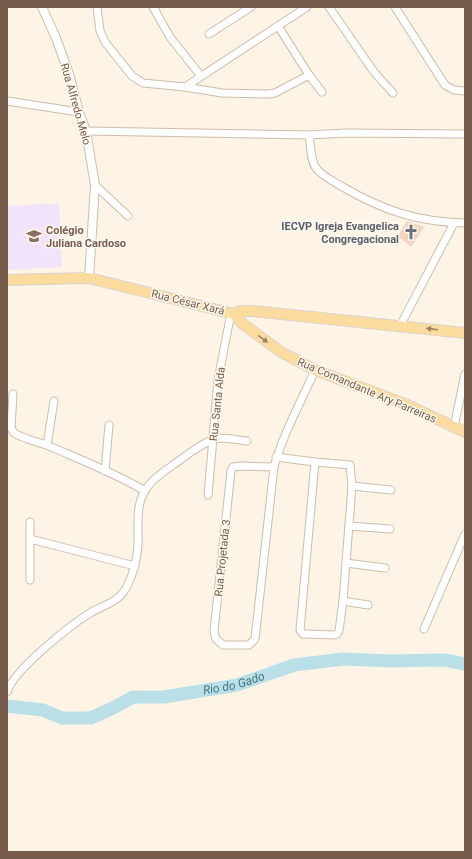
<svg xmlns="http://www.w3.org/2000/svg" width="472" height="859" font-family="Roboto,sans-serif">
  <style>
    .education { fill: #f1e3f9 }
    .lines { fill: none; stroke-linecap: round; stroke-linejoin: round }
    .river { stroke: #badfe7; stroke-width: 13 }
    .building { fill: #f3d4bd }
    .minor-casing { stroke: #cfbcac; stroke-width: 9 }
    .tertiary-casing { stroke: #cfbcac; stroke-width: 10 }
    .primary-casing { stroke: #dcd4d0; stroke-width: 12 }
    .minor { stroke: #fff; stroke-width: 7 }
    .tertiary { stroke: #fff; stroke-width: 8 }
    .primary { stroke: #fcdb9e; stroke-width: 10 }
    .oneway { fill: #9f8163 }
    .labels { text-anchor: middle; stroke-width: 3; stroke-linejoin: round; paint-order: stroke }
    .street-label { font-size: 11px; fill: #775b4a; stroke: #fff8ed }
    .worship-label { font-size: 11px; font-weight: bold; fill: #5b616d; stroke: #fff8ed; text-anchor: end }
    .education-label { font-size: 11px; font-weight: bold; fill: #785e54; stroke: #fff8ed; text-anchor: start }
    .water-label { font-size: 12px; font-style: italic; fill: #407783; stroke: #fff8ed }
  </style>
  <rect width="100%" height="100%" fill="#fdf4e6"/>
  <path class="education" d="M59,203l3,64 -55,3v-64z"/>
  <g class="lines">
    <path class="river" id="s1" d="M7,706l36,4 19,8h29l24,-11 18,-10h31l73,-12 57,-20 50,-6 46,2 54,-1 21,4"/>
  </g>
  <path class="building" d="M407,221l17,6 -13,20 -13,-11z"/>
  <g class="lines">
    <defs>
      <g id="minor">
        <path d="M97,7l3,24 5,11 27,34 11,7 42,4 37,6 46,1 7,-1 34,-18"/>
        <path d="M153,7l17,30 31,39"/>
        <path d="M329,7l45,65 19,21"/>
        <path d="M395,7l50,78 9,5 11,1"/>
        <path d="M278,26l29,-19"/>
        <path d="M209,34l42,-27"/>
        <path d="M185,87l93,-61 31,49 13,17"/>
        <path d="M7,101l72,11"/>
        <path d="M86,131l223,4 37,-2 119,1"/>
        <path d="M309,135c2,10 1,25 7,33 6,8 17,13 25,18 41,24 76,36 124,37"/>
        <path d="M95,185l33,31"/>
        <path d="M400,326l54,-103"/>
        <path d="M13,394l-2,34 3,5c10,6 24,9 35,13 32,14 66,27 96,45"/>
        <path d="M454,427l11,-53"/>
        <path d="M47,445l7,-44"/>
        <path d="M276,457l39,5 35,3 2,21 -9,115 -4,30 -2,3 -2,1 -32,-1 -3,-4 15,-168"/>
        <path d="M274,467l-34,-1 -7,1 -2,4 -17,160 2,8 7,6h26l6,-6 19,-172c9,-33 27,-65 41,-97"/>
        <path d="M105,471l4,-46"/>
        <path d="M352,486l39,4"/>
        <path d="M208,495l10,-115 13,-67"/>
        <path d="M349,526l41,3"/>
        <path d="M30,539l105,27"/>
        <path d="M346,563l39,5"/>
        <path d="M30,580v-58"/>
        <path d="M343,601l25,4"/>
        <path d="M424,629l41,-95"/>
        <path d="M7,692c6,-21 62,-66 83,-79 9,-6 23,-9 31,-18 11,-12 18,-41 17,-58 0,-18 -2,-37 11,-52 8,-10 20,-17 31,-25 8,-6 29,-21 39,-22 9,0 19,2 28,3"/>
      </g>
      <path id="tertiary" d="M42,7l14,31 13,36 10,38 7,19 9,54 -6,93"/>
      <g id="primary">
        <path d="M7,280l82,-2 145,36 5,-3h14l212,22"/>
        <path d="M234,314l9,10 38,28 34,18 90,34 60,28"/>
      </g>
    </defs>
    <use href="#minor" class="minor-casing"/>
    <use href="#tertiary" class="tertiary-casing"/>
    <use href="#primary" class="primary-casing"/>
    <use href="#minor" class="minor"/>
    <use href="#tertiary" class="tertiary"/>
    <use href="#primary" class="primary"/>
  </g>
  <defs><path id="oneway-solid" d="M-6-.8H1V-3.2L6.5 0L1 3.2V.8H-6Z"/></defs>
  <g class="oneway">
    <use href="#oneway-solid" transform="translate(432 329) rotate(-173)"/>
    <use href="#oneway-solid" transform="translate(263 339) rotate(36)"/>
  </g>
  <defs>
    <symbol id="church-bare" viewBox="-9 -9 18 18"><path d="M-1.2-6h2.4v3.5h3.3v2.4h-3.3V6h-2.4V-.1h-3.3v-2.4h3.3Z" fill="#6b7280" stroke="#fff8ed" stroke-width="2.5" paint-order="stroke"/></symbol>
    <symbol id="school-bare" viewBox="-9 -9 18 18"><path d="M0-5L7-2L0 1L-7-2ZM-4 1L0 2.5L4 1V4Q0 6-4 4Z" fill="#8d6e63" stroke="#fff8ed" stroke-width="2.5" paint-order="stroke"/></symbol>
  </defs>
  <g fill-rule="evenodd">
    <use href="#church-bare" x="400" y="221" width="22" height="22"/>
    <use href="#school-bare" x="23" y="225" width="22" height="22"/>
  </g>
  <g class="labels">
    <g class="street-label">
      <text transform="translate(76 104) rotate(74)" y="4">Rua Alfredo Melo</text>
      <text transform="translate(188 302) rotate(14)" y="4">Rua César Xará</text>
      <text transform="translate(367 390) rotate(23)" y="4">Rua Comandante Ary Parreiras</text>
      <text transform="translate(217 404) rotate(-84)" y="4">Rua Santa Alda</text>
      <text transform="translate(222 558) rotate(-84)" y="4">Rua Projetada 3</text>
    </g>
    <g class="worship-label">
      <text x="399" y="230">IECVP Igreja Evangelica<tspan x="399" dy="13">Congregacional</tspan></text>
    </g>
    <g class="education-label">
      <text x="46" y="234">Colégio<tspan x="46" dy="13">Juliana Cardoso</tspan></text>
    </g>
    <g class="water-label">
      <text dy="4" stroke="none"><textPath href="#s1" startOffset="235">Rio do Gado</textPath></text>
    </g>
  </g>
  <rect width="472" height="859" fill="none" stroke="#775b4a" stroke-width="16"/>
</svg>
